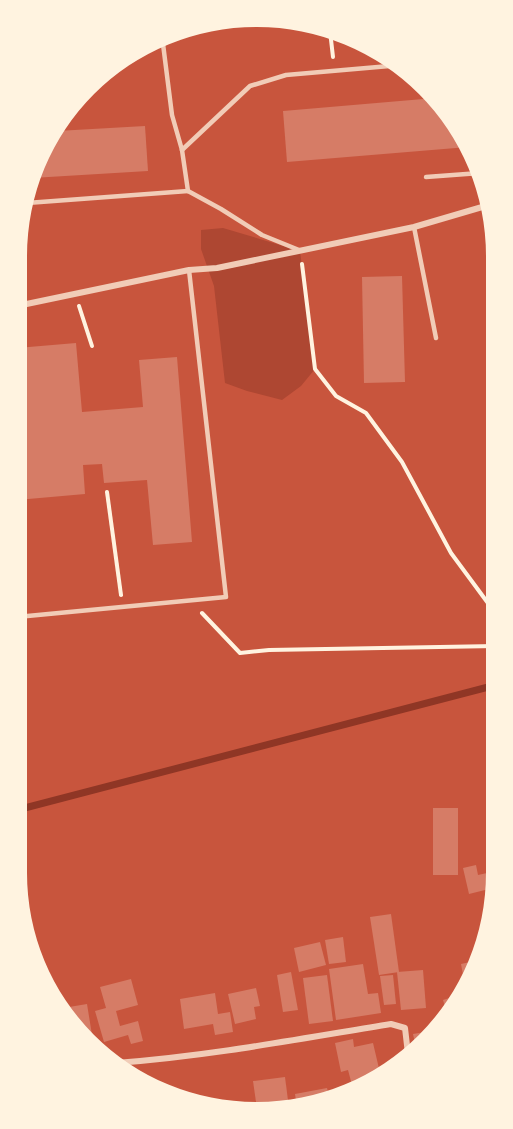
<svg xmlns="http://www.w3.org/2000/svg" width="513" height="1129" font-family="'PT Sans',sans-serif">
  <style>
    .green { fill: #ae4732 }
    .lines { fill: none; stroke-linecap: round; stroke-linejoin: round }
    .stream { stroke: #8f3625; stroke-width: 7 }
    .building { fill: #d67c66 }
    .path { stroke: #fff3e0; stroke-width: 4 }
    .service { stroke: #f1ccb7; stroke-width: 4.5 }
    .minor { stroke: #f1ccb7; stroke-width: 6 }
  </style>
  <rect width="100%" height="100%" fill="#c8553d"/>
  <path class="green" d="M223,228l77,23 15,118 -14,17 -19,14 -35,-9 -22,-8 -11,-97 -13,-37v-19z"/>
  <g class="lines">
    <path class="stream" d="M17,810l479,-125"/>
  </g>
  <g class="building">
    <path d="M435,98l12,12 21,37 -181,15 -4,-51z"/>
    <path d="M145,126l3,45 -116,7 3,-13 22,-34z"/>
    <path d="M402,276l3,106 -41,1 -2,-106z"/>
    <path d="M76,343l6,69 61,-5 -4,-47 38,-3 15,185 -39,3 -6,-65 -43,3 -2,-19 -19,1 2,29 -68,6v-152z"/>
    <rect x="433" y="808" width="25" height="67"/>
    <path d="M476,865l2,10 18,-4 -3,17 -24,6 -6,-26z"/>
    <path d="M391,914l8,58 -20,3 -9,-58z"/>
    <path d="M343,937l3,25 -17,2 -4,-24z"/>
    <path d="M320,942l6,23 -27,7 -5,-24z"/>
    <path d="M479,960l-1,4 -13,21 -4,-21z"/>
    <path d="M363,964l5,30 10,-1 3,20 -45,7 -7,-51z"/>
    <path d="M423,970l3,38 -25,2 -4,-38z"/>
    <path d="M291,972l7,38 -15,2 -6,-37z"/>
    <path d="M327,975l6,46 -24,3 -6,-46z"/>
    <path d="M393,975l3,29 -12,1 -4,-29z"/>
    <path d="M131,979l7,26 -22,6 4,15 18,-5 5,20 -12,3 -3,-9 -24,7 -9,-31 11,-3 -6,-21z"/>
    <path d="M256,988l4,18 -6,1 2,12 -21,5 -7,-30z"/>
    <path d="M215,993l3,21 12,-2 3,20 -18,3 -2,-11 -29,5 -4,-30z"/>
    <path d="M459,995l-2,3 -10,16 -4,-14z"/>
    <path d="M87,1004l6,37 -3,1 -14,-12 -13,-22z"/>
    <path d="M437,1030v1l-21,17 -3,-14z"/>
    <path d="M353,1039l1,8 19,-4 8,34 -4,3 -25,5 -4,-15 -7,2 -6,-29z"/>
    <path d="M285,1077l4,31 -32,1 -4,-28z"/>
    <path d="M327,1088l2,9 -32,10 -2,-13z"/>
  </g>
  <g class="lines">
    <g class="path">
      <path d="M330,31l3,26"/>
      <path d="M302,264l13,105 21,27 30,17 36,49 49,91 45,61"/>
      <path d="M79,306l13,40"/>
      <path d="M107,492l14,103"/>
      <path d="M202,613l38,40 29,-3 227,-4"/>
    </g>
    <g class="service">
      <path d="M212,25l60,-5"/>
      <path d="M162,36l10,79 10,35 6,41"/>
      <path d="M182,150l68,-64 36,-11 115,-10"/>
      <path d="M426,177l54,-4"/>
      <path d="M188,191l33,18 41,26 37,15"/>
      <path d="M27,203l161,-12"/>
      <path d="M414,227l22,111"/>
      <path d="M17,617l209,-20 -37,-327"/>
    </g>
    <g class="minor">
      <path d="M17,306l172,-36 28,-2 197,-41 75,-22"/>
      <path d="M116,1063c93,-7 183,-24 275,-39l14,4 3,26"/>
    </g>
  </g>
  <path d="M0 0H513V1129H0ZM256 27H257A229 229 0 0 1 486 256V873A229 229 0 0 1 257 1102H256A229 229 0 0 1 27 873V256A229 229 0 0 1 256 27Z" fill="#fff3e0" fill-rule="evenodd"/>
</svg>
